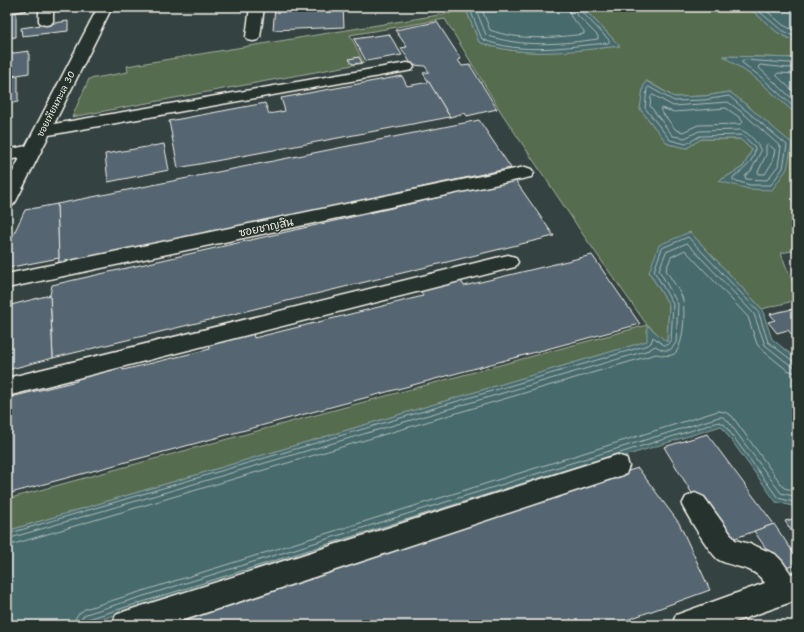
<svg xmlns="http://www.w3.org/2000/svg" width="804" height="632" font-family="'Shantell Sans','Playpen Sans Thai',sans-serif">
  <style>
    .green { fill: #566c50; stroke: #a5ae9c; fill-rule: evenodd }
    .water { fill: #476b6d; stroke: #8ca19e }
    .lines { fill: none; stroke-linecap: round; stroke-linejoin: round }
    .shore { stroke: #afbbb7; stroke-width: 1 }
    .building { fill: #556672; stroke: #f4f1e8 }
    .minor-casing { stroke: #f4f1e8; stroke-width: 3 }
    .minor { fill: #26332d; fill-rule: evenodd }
    .labels { text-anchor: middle; stroke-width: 3; stroke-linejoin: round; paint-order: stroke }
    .far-street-label { font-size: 9px; fill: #f4f1e8; stroke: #26332d }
    .street-label { font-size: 11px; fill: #f4f1e8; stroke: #26332d }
  </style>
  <rect width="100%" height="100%" fill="#344242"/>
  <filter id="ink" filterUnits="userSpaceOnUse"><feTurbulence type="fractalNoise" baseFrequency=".025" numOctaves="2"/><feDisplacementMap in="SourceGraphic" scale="8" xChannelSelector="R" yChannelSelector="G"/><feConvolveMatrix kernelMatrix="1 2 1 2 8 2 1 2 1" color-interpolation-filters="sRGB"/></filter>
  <g filter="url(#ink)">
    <path class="green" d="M448,7h17l14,35c44,17 94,8 141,4l-38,-39h166l29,25 20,11v15l-73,-2 34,24 39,35v135l-16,3c4,13 16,35 16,47l-35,9 -72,-77 -41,40 20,33 -2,38 -19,-18v16l-641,190v-32l640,-174 -63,-89 -83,-124 -56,-93 -95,16 14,28 -292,54 17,-38 39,-7 -1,-6 324,-53zM647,81l27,16 30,-1 26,-4c22,16 41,35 61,51l-72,38 24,-14 9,-17 -12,-11h-39l-14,9 -19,-4 -28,-35z"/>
    <g class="water">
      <path d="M465,7h117l38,39c-46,5 -97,13 -141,-4z"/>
      <path d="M748,7h49v36l-20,-11z"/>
      <path d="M723,56l74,2v57l-39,-35z"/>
      <path d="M646,81l28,16 30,-1 26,-4c22,16 41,35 62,51l-5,26 -15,21 -23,-1 -30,-8 24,-14 9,-17 -12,-11h-39l-14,9 -19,-4 -28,-35 3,-21z"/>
      <path d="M690,232l72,77 10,30 25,20v148l-21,-5 -55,-76 -638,199h-76v-94l640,-190v-16l20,17 2,-37 -20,-33 10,-27z"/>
    </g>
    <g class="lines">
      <g class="shore">
        <path d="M469,7l13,32c39,17 86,7 127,4v-3l-28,-29 -2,-4"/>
        <path d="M475,7l11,28c35,13 76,9 112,4v-3l-22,-22 -2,-7"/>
        <path d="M481,7l9,23c29,11 63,8 94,4v-3l-13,-14 -3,-10"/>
        <path d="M754,7l26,22 17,9"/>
        <path d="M762,7l21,18 14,7"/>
        <path d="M797,62l-8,1 -46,-3 -2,2 20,15 36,33"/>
        <path d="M797,67l-9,1 -28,-3 -2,2 39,36"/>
        <path d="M797,74l-19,-1 -2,2 21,20"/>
        <path d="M649,87l25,14 30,-1 25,-4 58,49 -4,23 -12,17h-21l-17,-5v-3c11,-7 22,-16 22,-30l-13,-12 -42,1 -14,8 -16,-4 -25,-32 2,-19z"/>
        <path d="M653,95l20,11 55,-4 15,11 38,34 -3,19 -11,14 -21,-1 -1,-3 6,-5 10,-20c-4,-9 -11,-17 -20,-21l-42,1 -14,7 -12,-2 -23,-30 1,-9z"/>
        <path d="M661,108l13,4 52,-4 13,9 4,5 -2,2 -43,1 -15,7 -7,-2 -15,-19z"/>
        <path d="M768,144l7,6 -3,13 -7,11h-6l-1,-2 8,-17v-9z"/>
        <path d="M7,534l641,-189 3,-2 2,-6 11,8h4l3,-4 2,-37 -19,-33 8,-23 26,-11 70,74 10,31 25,19 4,1"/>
        <path d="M7,539l642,-189 6,-4 8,4h7l6,-7 2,-39 -19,-34 7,-18 21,-9 67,71 11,31 25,20 7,2"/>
        <path d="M7,546l649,-192c6,1 13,3 18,0 10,-6 12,-47 8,-57 -4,-9 -11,-18 -16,-27l5,-13 14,-7 63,67 9,27 4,5 26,21 10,3"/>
        <path d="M73,625l4,-10 8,-6 633,-198 7,1 7,4 52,72 13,3"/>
        <path d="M79,625l2,-7 5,-4 633,-197h4l5,4 53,72 16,4"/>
        <path d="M85,625v-4l3,-2 631,-197 5,2 54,74 19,5"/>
      </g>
    </g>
    <g class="building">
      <path d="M275,7h68l1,20 -71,3z"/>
      <path d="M16,11v26l-9,1v-25z"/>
      <path d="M68,21v10l-46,5 -1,-8z"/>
      <path d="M437,22l24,37 -3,1 4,6 8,-1 27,44 -30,7 -2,-3 -15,4 -27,-44 6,-1 -4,-6 -13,-1 -11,-17 6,-1 -12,-17z"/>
      <path d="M389,34l13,21 -36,6 -12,-22z"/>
      <path d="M29,51v22l-22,4v-23z"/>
      <path d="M359,57l3,6 -10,1 -3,-5z"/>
      <path d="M18,76v26l-11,2v-27z"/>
      <path d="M402,76l5,10 22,-4 21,35 -272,51 -9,-47 96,-18 4,11 16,-3 -4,-13z"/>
      <path d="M479,120l32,48 -452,97 -2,-61z"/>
      <path d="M164,144l5,26 -61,12 -3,-28z"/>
      <path d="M515,180l39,56 -501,122 -3,-63 2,-10z"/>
      <path d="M57,204l2,54 -52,10v-20l18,-38z"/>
      <path d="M592,255l48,69 -633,170v-96l70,-17v-7l46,-11v7l87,-21 -2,-7 45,-10 1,6 169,-42 -3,-7 40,-10 4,7z"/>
      <path d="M50,295l3,63 -46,12v-64z"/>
      <path d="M797,308v33l-9,-11 -11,3 -9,-11 7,-2 -5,-6z"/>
      <path d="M707,434l67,90 -52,19 -58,-96z"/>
      <path d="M638,468l41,55 31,67 -97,35h-483z"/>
      <path d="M797,518v22l-12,-19z"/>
      <path d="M774,524l23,34v7l-17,4 -26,-38z"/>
    </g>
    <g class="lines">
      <defs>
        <g id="minor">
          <path d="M7,7h20l-2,3 -18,3z"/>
          <path d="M39,7h14v14l-2,3 -5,1 -5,-1 -2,-3z"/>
          <path d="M98,7h14l-58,117 353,-61 5,1 2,3 -2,3 -5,1 -358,64 -33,66 -3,4 -6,2v-24l13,-25 -13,2v-10l19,-4z"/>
          <path d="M250,7h14l-4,30 -2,3 -5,1 -5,-1 -2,-3z"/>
          <path d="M525,167l6,2 3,4 -3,4 -524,111v-14z"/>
          <path d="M508,255l7,2 3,5 -3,5 -508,129v-18z"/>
          <path d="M617,455l9,3 3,8 -3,8 -9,3 -448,148h-57l4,-10 10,-4z"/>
          <path d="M695,493l9,4 31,43 18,5 22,9 7,7 9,13 6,-2v28l-71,25h-54l4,-10 89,-32c-12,-18 -29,-14 -46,-23 -8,-5 -32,-45 -37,-55l4,-8z"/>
        </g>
      </defs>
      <use href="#minor" class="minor-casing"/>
      <use href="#minor" class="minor"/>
    </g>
  </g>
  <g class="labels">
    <g class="far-street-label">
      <text transform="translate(56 104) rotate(-63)" y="3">ซอยเทียนทะเล 30</text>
    </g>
    <g class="street-label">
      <text transform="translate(266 227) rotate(-12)" y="4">ซอยชาญสิน</text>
    </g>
  </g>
  <rect width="804" height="632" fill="none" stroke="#26332d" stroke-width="24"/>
  <rect x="12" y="12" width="780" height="608" fill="none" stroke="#f4f1e8" stroke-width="1.5" filter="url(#ink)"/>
</svg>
